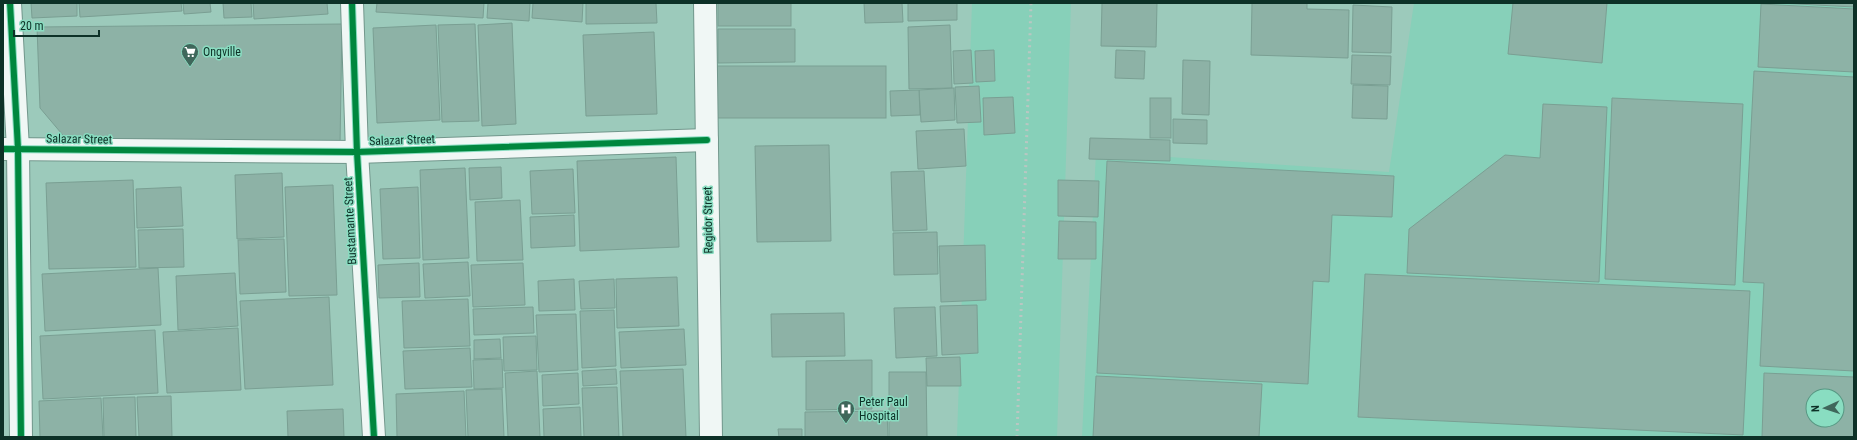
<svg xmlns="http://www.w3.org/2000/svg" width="1857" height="440" font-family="'Roboto Condensed',sans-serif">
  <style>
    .built { fill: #87d0b9; fill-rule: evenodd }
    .building { fill: #8db2a6; stroke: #7a9f93; fill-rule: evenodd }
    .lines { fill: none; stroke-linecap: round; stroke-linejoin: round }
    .minor-casing { stroke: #72978c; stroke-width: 24 }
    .minor { stroke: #f0f7f5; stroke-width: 22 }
    .rail { stroke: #b9c7c2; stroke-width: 3; stroke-dasharray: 2 4; stroke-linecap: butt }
    .cycleway-casing { stroke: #89ddc1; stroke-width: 8 }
    .cycleway { stroke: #00873e; stroke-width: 6 }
    .labels { text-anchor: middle; stroke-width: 3; stroke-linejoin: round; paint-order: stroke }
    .poi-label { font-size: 12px; fill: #0d3127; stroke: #89ddc1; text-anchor: start }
    .street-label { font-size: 12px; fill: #0d3127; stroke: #89ddc1 }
  </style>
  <rect width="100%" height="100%" fill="#9ccabb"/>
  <g class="built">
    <path d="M972,3h99l-14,434h-100z"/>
    <path d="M1414,3h440v434h-772l14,-285 293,20zM1813,396h24v24h-24z"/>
  </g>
  <g class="building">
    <path d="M31,3h46v13l-45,2z"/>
    <path d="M79,3h102l1,8 -102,6z"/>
    <path d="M183,3h27l1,9 -27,2z"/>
    <path d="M223,3h28l1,14 -28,1z"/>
    <path d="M253,3h74l1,11 -74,5z"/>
    <path d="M377,3h107l-1,15 -107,-6z"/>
    <path d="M488,3h42l-1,18 -42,-3z"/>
    <path d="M533,3h50l-1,19 -50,-4z"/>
    <path d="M586,3h70l1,20 -71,1z"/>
    <rect x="718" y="3" width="73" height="23"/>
    <path d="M864,3h38l1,19 -38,1z"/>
    <path d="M908,3h49v17l-49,1z"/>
    <path d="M1102,3h55l-1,44 -55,-1z"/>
    <path d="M1252,3h55v6l42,1 -1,48 -97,-3z"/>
    <path d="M1513,3h94l-5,60 -94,-9z"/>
    <path d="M1779,3h75v4z"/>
    <path d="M1761,4l93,5v63l-96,-5z"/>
    <path d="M1353,5l39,2 -1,46 -39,-1z"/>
    <path d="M512,23l4,101 -34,2 -4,-101z"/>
    <path d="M342,24l-2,121 -273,-5 -27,-32 -3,-81z"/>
    <path d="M475,24l4,97 -37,1 -4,-97z"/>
    <path d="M436,25l4,95 -63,3 -4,-95z"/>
    <path d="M950,25l2,63 -43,1 -1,-62z"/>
    <path d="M718,29h77v33l-77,1z"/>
    <path d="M654,32l3,82 -71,2 -3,-81z"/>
    <path d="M971,50l2,33 -19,1 -1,-33z"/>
    <path d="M994,50l1,31 -19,1 -1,-31z"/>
    <path d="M1116,50l29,1 -1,28 -29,-1z"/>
    <path d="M1352,55l39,1 -1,29 -39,-1z"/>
    <path d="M1183,60l27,1 -1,54 -27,-1z"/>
    <rect x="715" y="66" width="171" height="52"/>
    <path d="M1754,71l100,6v294l-94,-5 4,-83 -21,-1z"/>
    <path d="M1353,85l35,1 -1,33 -35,-1z"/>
    <path d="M979,86l2,36 -24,1 -2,-36z"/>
    <path d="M954,88l1,32 -34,2 -2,-32z"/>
    <path d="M919,90l1,25 -29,1 -1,-25z"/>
    <path d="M1013,97l2,36 -31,2 -1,-37z"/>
    <rect x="1150" y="98" width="21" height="40"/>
    <path d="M1612,98l131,6 -8,181 -130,-6z"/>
    <path d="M1543,104l64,3 -8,175 -192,-9 2,-44 96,-74 35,3z"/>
    <path d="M1173,119l34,1v24l-34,-1z"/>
    <path d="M964,129l2,37 -48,3 -2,-38z"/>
    <path d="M1090,138l80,2v21l-81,-2z"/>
    <path d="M829,145l2,96 -74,1 -2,-96z"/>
    <path d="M676,157l3,90 -99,4 -3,-90z"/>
    <path d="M1107,161l287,15 -2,41 -60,-2 -3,67 -16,-1 -5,103 -211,-11z"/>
    <path d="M501,167l1,31 -32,2 -1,-32z"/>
    <path d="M465,168l4,90 -46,2 -3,-90z"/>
    <path d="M573,169l2,44 -43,1 -2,-43z"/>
    <path d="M924,171l3,59 -34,1 -2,-59z"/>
    <path d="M282,173l2,64 -47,2 -2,-64z"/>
    <path d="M133,180l3,87 -87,2 -3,-86z"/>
    <path d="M1058,180l41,1 -1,36 -40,-1z"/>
    <path d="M333,185l4,110 -48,1 -4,-109z"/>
    <path d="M181,187l2,39 -46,2 -1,-39z"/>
    <path d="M418,187l2,71 -37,1 -3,-70z"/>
    <path d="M520,200l3,60 -46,1 -2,-59z"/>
    <path d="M574,215l1,31 -44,2 -1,-31z"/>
    <path d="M1059,221l37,1v37h-38z"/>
    <path d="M183,229l1,38 -45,1 -1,-38z"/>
    <path d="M937,232l1,42 -44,1 -1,-42z"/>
    <path d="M284,239l2,53 -46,2 -2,-54z"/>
    <path d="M985,245l1,55 -45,2 -2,-56z"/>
    <path d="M468,262l2,34 -45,2 -2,-34z"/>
    <path d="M419,263l1,34 -41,1 -1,-33z"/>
    <path d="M523,263l2,42 -52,2 -2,-42z"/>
    <path d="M158,268l3,57 -116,6 -3,-57z"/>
    <path d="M235,273l3,53 -60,4 -2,-54z"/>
    <path d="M1365,274l385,17 -7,144 -385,-18z"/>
    <path d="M677,277l2,49 -62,2 -1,-49z"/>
    <path d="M574,279l1,31 -36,1 -1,-30z"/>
    <path d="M614,279l1,29 -34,1 -2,-28z"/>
    <path d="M329,297l4,88 -88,4 -5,-88z"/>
    <path d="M468,299l2,47 -66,2 -2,-47z"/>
    <path d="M977,305l1,48 -36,2 -2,-49z"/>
    <path d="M533,307l1,26 -60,2 -1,-26z"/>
    <path d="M935,307l2,49 -41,2 -2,-50z"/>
    <path d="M614,310l2,56 -34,2 -2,-57z"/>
    <path d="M844,313l1,43 -73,1 -1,-43z"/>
    <path d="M576,314l2,56 -39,2 -3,-57z"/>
    <path d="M238,328l3,62 -74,3 -4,-61z"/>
    <path d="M684,329l2,36 -65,3 -2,-36z"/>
    <path d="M155,330l3,63 -115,6 -3,-63z"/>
    <path d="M536,336l1,34 -33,1 -1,-34z"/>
    <path d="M500,339l1,19 -27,1v-19z"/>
    <path d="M470,348l2,39 -67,2 -2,-38z"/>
    <path d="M960,357l1,29h-34l-1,-28z"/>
    <path d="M502,359l1,29 -29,1 -1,-29z"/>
    <path d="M872,360v49l-66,1v-49z"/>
    <path d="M616,369l1,15 -34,2 -1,-15z"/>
    <path d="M683,369l3,68h-63l-3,-66z"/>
    <path d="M537,371l3,66h-32l-3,-64z"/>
    <path d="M889,372h37l1,65h-38z"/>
    <path d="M578,373l1,31 -36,2 -1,-31z"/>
    <path d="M1764,373l90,4v60h-92zM1813,396h24v24h-24z"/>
    <path d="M1096,376l166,8 -3,53h-166z"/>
    <path d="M617,387l2,50h-35l-2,-49z"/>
    <path d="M502,389l2,48h-36l-2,-47z"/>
    <path d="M464,391l2,46h-69l-1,-43z"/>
    <path d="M171,396l1,41h-33l-2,-40z"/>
    <path d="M135,397l1,40h-32l-1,-39z"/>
    <path d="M101,398l2,39h-63l-1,-36z"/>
    <path d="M580,407l1,30h-37l-1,-28z"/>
    <path d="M343,409l1,28h-56l-1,-26z"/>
    <path d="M887,411l1,26h-83v-25z"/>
    <path d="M778,429h24v8h-23z"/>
  </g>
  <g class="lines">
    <defs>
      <g id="minor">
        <path d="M10,3l8,146 3,288"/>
        <path d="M352,3l5,149 17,285"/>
        <path d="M705,3l6,434"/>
        <path d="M3,149l354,3 350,-12"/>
      </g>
    </defs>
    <use href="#minor" class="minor-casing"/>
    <use href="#minor" class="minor"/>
    <path class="rail" d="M1017,437l14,-434"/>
    <defs>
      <g id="cycleway">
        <path d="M10,3l8,146 3,288"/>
        <path d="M352,3l5,149 17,285"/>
        <path d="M3,149l354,3 350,-12"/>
      </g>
    </defs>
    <use href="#cycleway" class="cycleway-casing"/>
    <use href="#cycleway" class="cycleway"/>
  </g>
  <defs>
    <symbol id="supermarket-pin" viewBox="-11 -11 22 30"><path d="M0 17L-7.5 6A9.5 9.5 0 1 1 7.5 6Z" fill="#3f675b" stroke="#89ddc1"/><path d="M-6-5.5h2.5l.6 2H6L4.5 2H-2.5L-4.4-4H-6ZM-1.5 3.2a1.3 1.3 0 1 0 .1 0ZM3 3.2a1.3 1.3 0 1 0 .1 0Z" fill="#fff"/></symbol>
    <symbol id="hospital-pin" viewBox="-11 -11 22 30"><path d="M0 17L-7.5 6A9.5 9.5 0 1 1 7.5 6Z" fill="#3f675b" stroke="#89ddc1"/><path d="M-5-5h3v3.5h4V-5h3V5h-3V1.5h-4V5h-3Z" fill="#fff"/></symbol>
  </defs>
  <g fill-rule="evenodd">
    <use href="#supermarket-pin" x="180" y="42" width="20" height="27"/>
    <use href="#hospital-pin" x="836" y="399" width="20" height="27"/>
  </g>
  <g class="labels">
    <g class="poi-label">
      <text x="203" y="56">Ongville</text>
      <text x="859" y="406">Peter Paul<tspan x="859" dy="14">Hospital</tspan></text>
    </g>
    <g class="street-label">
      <text transform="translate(79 139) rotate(1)" y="4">Salazar Street</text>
      <text transform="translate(402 140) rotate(-2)" y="4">Salazar Street</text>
      <text transform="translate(708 220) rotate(-91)" y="4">Regidor Street</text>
      <text transform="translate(350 221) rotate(-93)" y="4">Bustamante Street</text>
    </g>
  </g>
  <rect width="1857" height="440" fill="none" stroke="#0d3127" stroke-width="8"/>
  <g transform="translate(1825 408) rotate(267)"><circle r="19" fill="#89ddc1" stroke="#579883"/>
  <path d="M0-3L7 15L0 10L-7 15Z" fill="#3f675b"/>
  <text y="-6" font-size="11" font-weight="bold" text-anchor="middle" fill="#0d3127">N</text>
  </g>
  <path d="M14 30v6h85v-6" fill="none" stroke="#0d3127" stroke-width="2"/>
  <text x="20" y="30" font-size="12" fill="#0d3127" stroke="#89ddc1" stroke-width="3" paint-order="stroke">20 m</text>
</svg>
